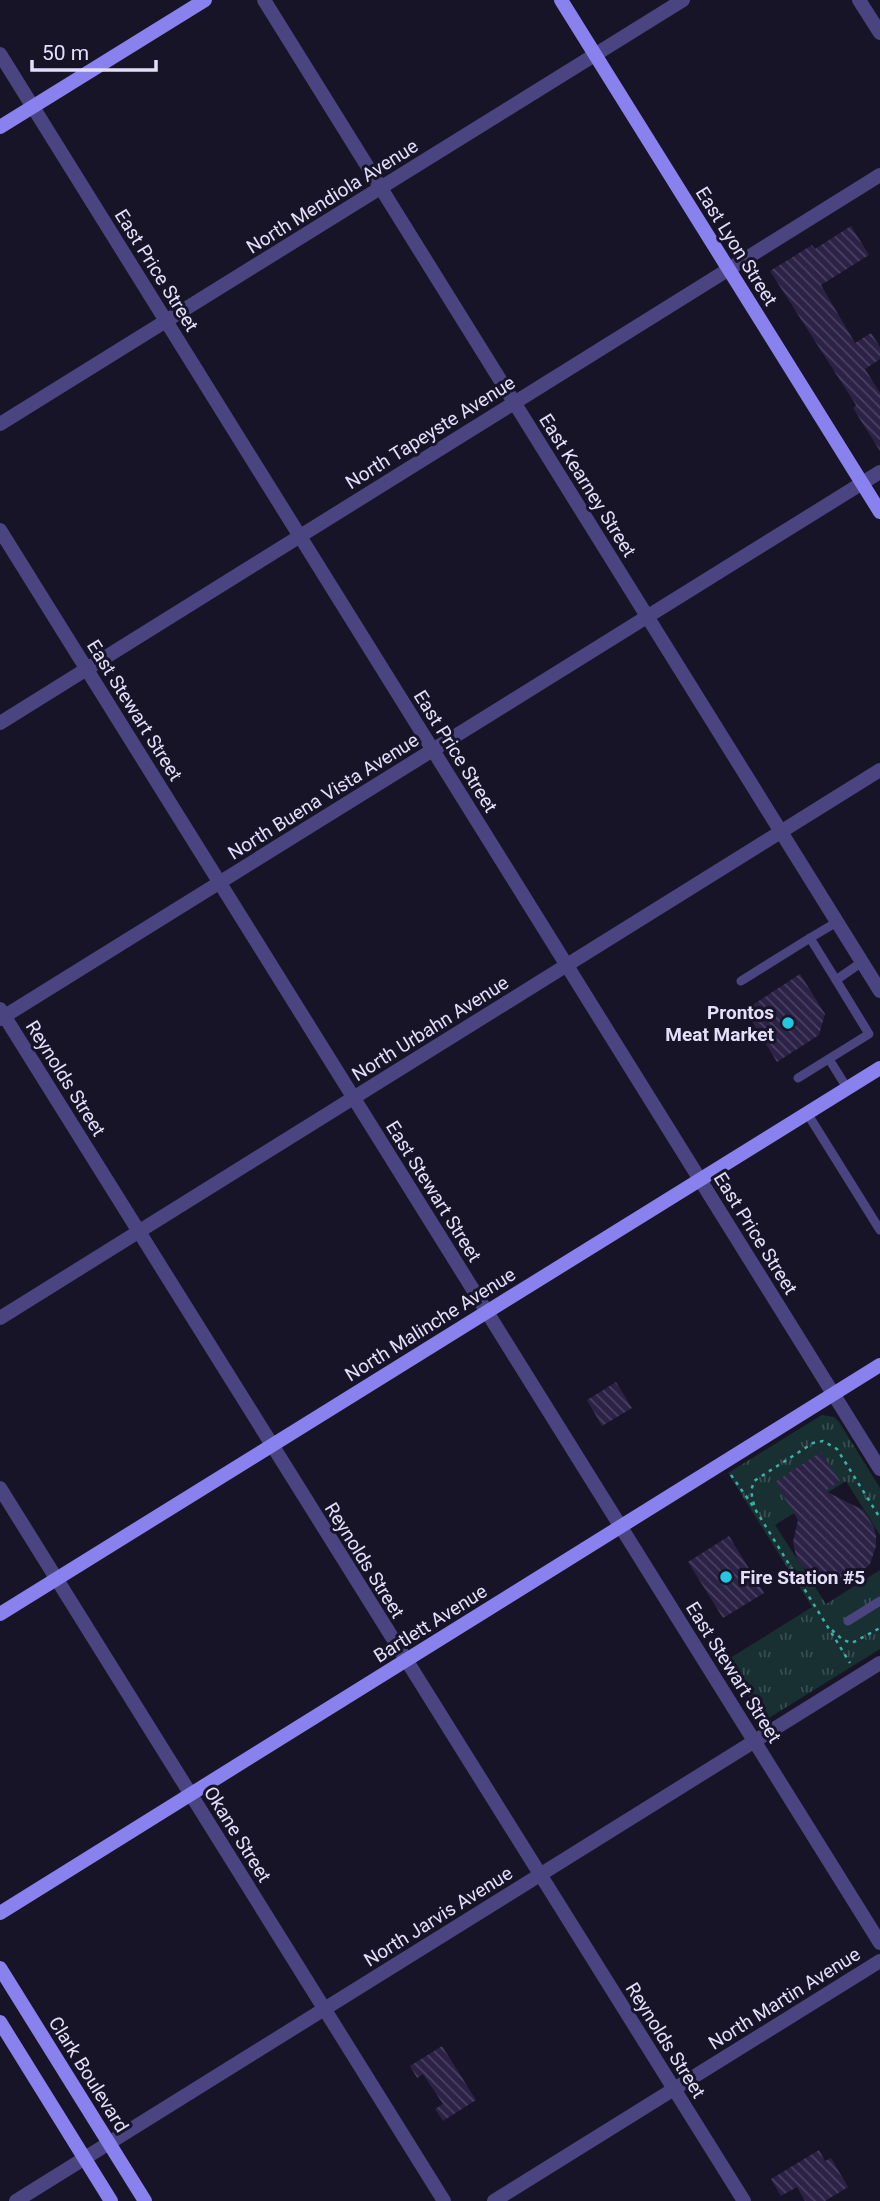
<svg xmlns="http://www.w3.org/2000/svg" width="880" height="2201" font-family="Roboto,sans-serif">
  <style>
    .park { fill: url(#park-tufts) }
    .building { fill: url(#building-back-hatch) }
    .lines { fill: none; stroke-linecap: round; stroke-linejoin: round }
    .path { stroke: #41acaa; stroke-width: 2.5; stroke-dasharray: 3.5 5; stroke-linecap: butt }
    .service { stroke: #4a4580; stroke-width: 9 }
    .minor { stroke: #4a4580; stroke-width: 14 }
    .secondary { stroke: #8982ee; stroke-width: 14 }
    .poi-dot { fill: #24c7e1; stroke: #181427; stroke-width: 2.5 }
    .labels { text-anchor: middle; stroke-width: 6; stroke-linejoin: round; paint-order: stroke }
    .street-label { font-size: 19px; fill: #e3dffb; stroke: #181427 }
    .poi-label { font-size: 19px; font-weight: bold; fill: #e3dffb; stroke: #181427; text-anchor: end }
  </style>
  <defs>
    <pattern id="park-tufts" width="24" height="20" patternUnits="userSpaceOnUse" patternTransform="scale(1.75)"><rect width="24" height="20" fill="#183031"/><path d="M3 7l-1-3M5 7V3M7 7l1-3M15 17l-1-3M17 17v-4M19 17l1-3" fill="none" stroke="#394e50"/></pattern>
    <pattern id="building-back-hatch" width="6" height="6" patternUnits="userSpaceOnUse" patternTransform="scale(1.75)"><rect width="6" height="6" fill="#2b2246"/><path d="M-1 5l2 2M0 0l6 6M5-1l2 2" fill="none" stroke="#4a4262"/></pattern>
  </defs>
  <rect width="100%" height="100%" fill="#181427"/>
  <path class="park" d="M822,1415l12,2 5,5 41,66v47l-34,-54 -71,44 51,79 54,-34v79l-116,72 -37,-61 85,-53 -84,-134z"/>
  <g class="building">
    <path d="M851,226l18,29 -48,30 34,58 16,-10 9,14v12l-15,10 15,24v58l-27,-43 3,-3 -86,-134 42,-26 3,4z"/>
    <path d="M800,974l25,40 -6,21 -42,27 -32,-52z"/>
    <path d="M616,1382l16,26 -30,18 -15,-26z"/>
    <path d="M821,1452l19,29 -15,10 38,19 11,17 2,9v10l-6,18 -14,13 -18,6 -20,-3 -15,-12 -6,-8 -4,-18 5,-22 -23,-38z"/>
    <path d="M729,1536l35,57 -41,25 -35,-56z"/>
    <path d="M442,2046l34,54 -33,21 -8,-12 8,-5 -20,-30 -6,4 -7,-12z"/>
    <path d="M819,2150l6,11 6,-3 17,29 -23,14h-20l-8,-14 -16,9 -10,-17z"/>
  </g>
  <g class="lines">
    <g class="path">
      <path d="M731,1475l24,34 95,154"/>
      <path d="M754,1505l-3,-14 3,-10 59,-38 10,-2 14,8 43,69"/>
      <path d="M832,1630l11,10 9,3 28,-15"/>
    </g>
    <g class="service">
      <path d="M810,938l27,-16"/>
      <path d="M741,981l69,-43 26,42 26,-18"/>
      <path d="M829,1059l18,29"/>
      <path d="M798,1078l71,-44 -33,-54"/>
      <path d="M807,1113l73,117"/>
      <path d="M848,1621l32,-20"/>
    </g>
    <g class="minor">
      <path d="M264,0l616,991"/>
      <path d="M859,0l21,33"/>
      <path d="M0,54l880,1415"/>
      <path d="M0,424l683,-424"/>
      <path d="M0,530l880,1413"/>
      <path d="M0,723l880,-548"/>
      <path d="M0,1009l744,1192"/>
      <path d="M0,1019l880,-547"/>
      <path d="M0,1318l880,-548"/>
      <path d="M0,1488l444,713"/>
      <path d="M16,2201l864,-538"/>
      <path d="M494,2201l386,-240"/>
    </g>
    <g class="secondary">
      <path d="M561,0l319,512"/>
      <path d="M0,127l205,-127"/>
      <path d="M0,1614l880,-546"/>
      <path d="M0,1913l880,-548"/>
      <path d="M0,1968l145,233"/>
      <path d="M0,2022l111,179"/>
    </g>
  </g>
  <g class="poi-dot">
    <circle cx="788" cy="1023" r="7"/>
    <circle cx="726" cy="1577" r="7"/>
  </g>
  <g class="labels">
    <g class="street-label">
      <text transform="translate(332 196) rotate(-32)" y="7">North Mendiola Avenue</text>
      <text transform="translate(737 246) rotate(58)" y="7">East Lyon Street</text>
      <text transform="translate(157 270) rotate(58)" y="7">East Price Street</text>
      <text transform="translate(430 432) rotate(-32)" y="7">North Tapeyste Avenue</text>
      <text transform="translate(588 485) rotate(58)" y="7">East Kearney Street</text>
      <text transform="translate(135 710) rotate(58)" y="7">East Stewart Street</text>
      <text transform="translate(456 751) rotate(58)" y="7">East Price Street</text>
      <text transform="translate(323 796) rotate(-32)" y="7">North Buena Vista Avenue</text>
      <text transform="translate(430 1028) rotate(-32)" y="7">North Urbahn Avenue</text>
      <text transform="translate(66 1078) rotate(58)" y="7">Reynolds Street</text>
      <text transform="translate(434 1191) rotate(58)" y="7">East Stewart Street</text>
      <text transform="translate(756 1233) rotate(58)" y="7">East Price Street</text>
      <text transform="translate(430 1324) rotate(-32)" y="7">North Malinche Avenue</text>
      <text transform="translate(365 1560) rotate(58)" y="7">Reynolds Street</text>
      <text transform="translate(430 1623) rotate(-32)" y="7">Bartlett Avenue</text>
      <text transform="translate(734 1672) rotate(58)" y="7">East Stewart Street</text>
      <text transform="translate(238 1834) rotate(58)" y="7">Okane Street</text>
      <text transform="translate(438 1916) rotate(-32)" y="7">North Jarvis Avenue</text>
      <text transform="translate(784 1998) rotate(-32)" y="7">North Martin Avenue</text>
      <text transform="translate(666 2040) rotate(58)" y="7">Reynolds Street</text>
      <text transform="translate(89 2074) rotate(58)" y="7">Clark Boulevard</text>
    </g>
    <g class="poi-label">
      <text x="774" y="1019">Prontos<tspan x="774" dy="22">Meat Market</tspan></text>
      <text x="740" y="1584" text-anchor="start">Fire Station #5</text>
    </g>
  </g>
  <path d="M32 60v10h124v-10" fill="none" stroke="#e3dffb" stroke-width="3.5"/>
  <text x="42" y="60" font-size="21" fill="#e3dffb" stroke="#181427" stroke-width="5" paint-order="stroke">50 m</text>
</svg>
